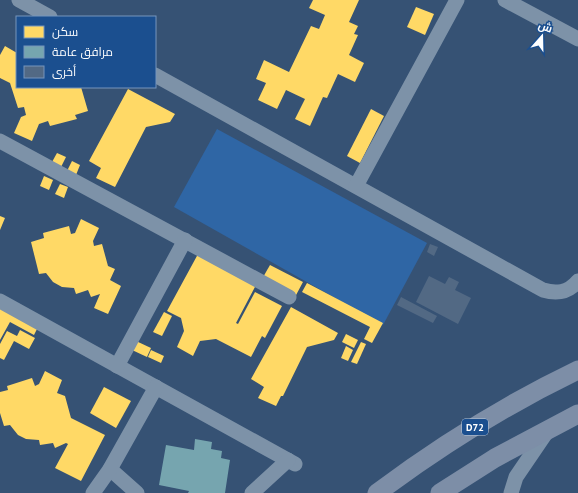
<svg xmlns="http://www.w3.org/2000/svg" width="578" height="493" font-family="'PT Sans',Cairo,sans-serif">
  <style>
    .green { fill: #2f66a5 }
    .homes { fill: #ffd966 }
    .public { fill: #76a5af }
    .building { fill: #526984 }
    .lines { fill: none; stroke-linecap: round; stroke-linejoin: round }
    .minor { stroke: #7d92a8; stroke-width: 15 }
    .major { stroke: #7d8ea7; stroke-width: 19 }
    .labels { text-anchor: middle; stroke-width: 4; stroke-linejoin: round; paint-order: stroke }
    .shield { fill: #1b4f8f; stroke: #bbcadd; stroke-width: 1 }
    .shield-label { font-size: 10px; font-weight: bold; fill: #fff }
  </style>
  <rect width="100%" height="100%" fill="#365274"/>
  <path class="green" d="M217,129l210,114 -44,82 -209,-118z"/>
  <g class="homes">
    <path d="M313,0h46l-10,22 9,4 -4,8 4,1 -9,20 15,8 -9,19 -17,-8 -11,24 -4,-1 -13,29 -15,-7 10,-20 -19,-9 -9,19 -19,-9 8,-17 -10,-4 8,-19 25,12 22,-46 8,3 6,-14 -16,-7z"/>
    <path d="M416,7l18,7 -9,21 -18,-8z"/>
    <path d="M5,46l12,7v34h64l7,24 -13,4 2,4 -27,7 -2,-5 -9,3 -7,17 -18,-8 7,-16 5,-2 -2,-8 -6,1 -8,-25 -10,-5v-23z"/>
    <path d="M128,89l47,25 -5,8 -24,5 -31,60 -19,-9 5,-10 -12,-7z"/>
    <path d="M371,109l13,7 -24,47 -13,-7z"/>
    <path d="M57,153l9,4 -5,10 -9,-5z"/>
    <path d="M72,161l8,4 -4,10 -9,-4z"/>
    <path d="M44,176l9,4 -4,10 -9,-4z"/>
    <path d="M60,184l8,3 -4,11 -9,-4z"/>
    <path d="M0,216l5,2 -5,12z"/>
    <path d="M81,219l18,9 -6,13 1,5 8,-2 6,22 7,3 -5,11 11,6 -13,28 -14,-6 6,-14 -9,3 -3,-7 -12,4 -2,-6 -12,-1 -9,-5 -7,-9 -7,1 -8,-32 13,-4 -1,-5 26,-7 2,8 4,-1z"/>
    <path d="M198,254l59,29 -21,40 2,1 17,-32 27,14 -17,32 -3,-2 -11,21 -35,-18 -16,2 -7,15 -16,-9 7,-16 -3,-13 -14,-7z"/>
    <path d="M270,265l33,17 -8,15 -33,-18z"/>
    <path d="M307,283l76,40 -11,20 -8,-4 6,-12 -68,-35z"/>
    <path d="M0,307l38,20 -4,8 -24,-13 -10,18z"/>
    <path d="M291,307l47,26 -4,7 -27,7 -24,49h-2l-5,10 -18,-8 6,-11 -13,-8z"/>
    <path d="M164,312l8,4 -10,20 -9,-4z"/>
    <path d="M20,330l15,8 -6,11 -15,-8 -10,19 -4,-2v-14l7,-13 10,5z"/>
    <path d="M346,334l12,6 -4,8 -12,-6z"/>
    <path d="M136,341l15,7 -4,9 -15,-7z"/>
    <path d="M361,342l5,2 -9,20 -6,-2z"/>
    <path d="M346,346l7,4 -5,11 -7,-3z"/>
    <path d="M151,350l13,6 -3,7 -13,-6z"/>
    <path d="M45,371l17,9 -5,13 8,3 6,22 34,17 -24,46 -26,-13 13,-24 -2,-1 -11,5 -2,-5 -13,2 -1,-5 -13,-1 -8,-4 -8,-10 -6,1 -4,-13v-21l8,-2 -1,-4 25,-8 3,8 4,-2z"/>
    <path d="M104,387l27,14 -15,27 -26,-15z"/>
  </g>
  <path class="public" d="M195,439l17,3 -1,7 11,2 -1,7 9,2 -5,33h-37l1,-2 -30,-6 7,-40 28,5z"/>
  <g class="building">
    <path d="M430,244l8,3 -4,9 -7,-4z"/>
    <path d="M429,276l16,8 4,-7 10,5 -4,8 16,8 -13,26 -42,-22z"/>
    <path d="M401,297l36,19 -4,7 -36,-18z"/>
  </g>
  <g class="lines">
    <g class="minor">
      <path d="M19,0l31,17"/>
      <path d="M505,0l73,39"/>
      <path d="M155,75l388,215c13,4 25,3 35,-9"/>
      <path d="M0,141l289,156"/>
      <path d="M356,186l101,-186"/>
      <path d="M0,301l295,163"/>
      <path d="M117,366l68,-126"/>
      <path d="M110,469l27,24"/>
      <path d="M93,493l17,-24 46,-82"/>
      <path d="M252,493l36,-33"/>
      <path d="M511,493l5,-16 32,-47"/>
    </g>
    <g class="major">
      <path d="M377,493c63,-47 130,-89 201,-123"/>
      <path d="M440,493l55,-35 83,-44"/>
    </g>
  </g>
  <g class="labels">
    <rect class="shield" x="462" y="419" width="26" height="16" rx="3"/>
    <g class="shield-label">
      <text x="475" y="431">D72</text>
    </g>
  </g>
  <rect x="16" y="16" width="140" height="72" fill="#1b4f8f" stroke="#7695bc"/>
  <rect x="24" y="26" width="20" height="12" fill="#ffd966" stroke="#7695bc"/>
  <text x="52" y="36" font-size="12" fill="#ffffff">سكن</text>
  <rect x="24" y="46" width="20" height="12" fill="#76a5af" stroke="#7695bc"/>
  <text x="52" y="56" font-size="12" fill="#ffffff">مرافق عامة</text>
  <rect x="24" y="66" width="20" height="12" fill="#526984" stroke="#7695bc"/>
  <text x="52" y="76" font-size="12" fill="#ffffff">أخرى</text>
  <g transform="translate(542 36) rotate(20)" stroke="#1b4f8f" stroke-width="3" paint-order="stroke">
  <path d="M0-3L7 15L0 10L-7 15Z" fill="#ffffff"/>
  <text y="-6" font-size="11" font-weight="bold" text-anchor="middle" fill="#ffffff">ش</text>
  </g>
</svg>
